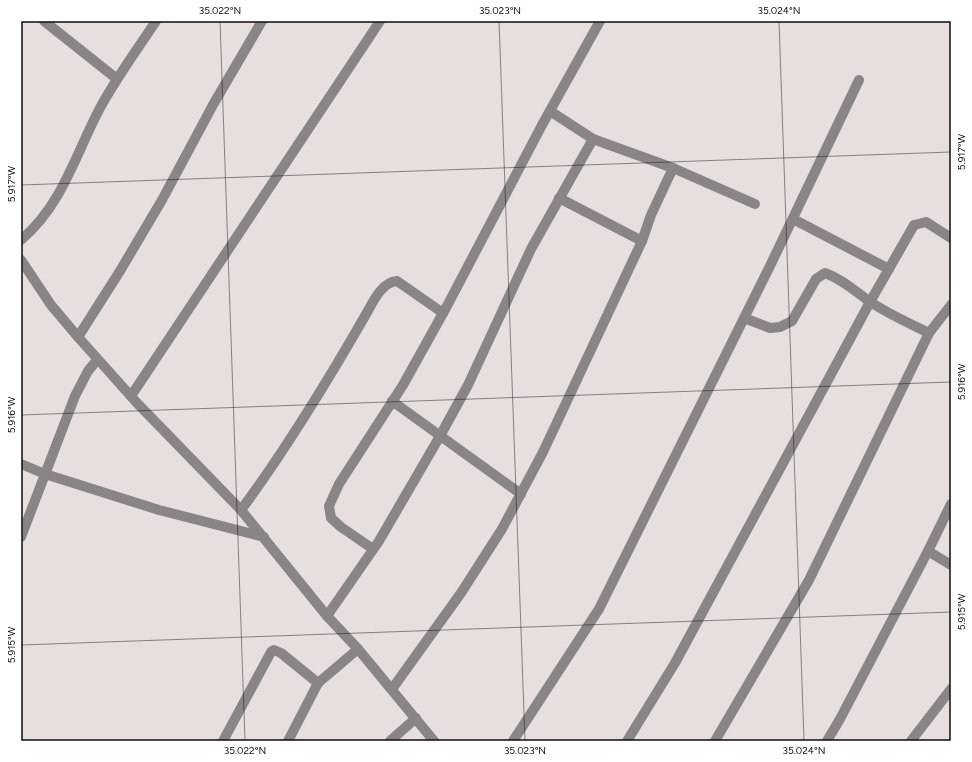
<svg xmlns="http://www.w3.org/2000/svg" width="972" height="762" font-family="Figtree,sans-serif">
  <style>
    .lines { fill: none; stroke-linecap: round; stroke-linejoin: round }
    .minor { stroke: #888584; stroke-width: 10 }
    .ticks { fill: none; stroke: #100d0d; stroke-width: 1; stroke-opacity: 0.45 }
    .neatline { fill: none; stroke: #100d0d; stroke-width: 1.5 }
    .ticks-label { font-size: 10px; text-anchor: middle; fill: #100d0d }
  </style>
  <rect width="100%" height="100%" fill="#e7dede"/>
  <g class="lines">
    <g class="minor">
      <path d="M44,21l73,58"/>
      <path d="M673,168l82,36"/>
      <path d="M559,198l83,43"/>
      <path d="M793,219l96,50"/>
      <path d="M21,240c42,-36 54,-85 79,-132 16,-30 37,-58 56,-87"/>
      <path d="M21,260l30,45 27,32 59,66 104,107 86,106 31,33 76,92"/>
      <path d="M744,318l26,10 10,-1 12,-6 24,-42 9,-6c17,6 30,18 44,28 19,13 40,22 60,32l22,-28"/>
      <path d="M78,337l42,-66 42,-71 52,-97 48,-82"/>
      <path d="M131,396l249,-375"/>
      <path d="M392,401l129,93"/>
      <path d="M21,464l24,10 114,36 105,27"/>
      <path d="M241,510c46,-62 86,-128 124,-194 7,-12 16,-34 32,-35l46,32"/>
      <path d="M21,537l54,-141 13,-25 9,-11"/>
      <path d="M373,549l-32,-22 -10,-9 -2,-12 10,-22 64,-99 44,-79 95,-181 58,-104"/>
      <path d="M928,551l23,-47"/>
      <path d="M327,616l52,-75 61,-105 28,-51 63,-136 62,-110"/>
      <path d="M392,689l69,-96 41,-64 41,-77 99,-211 9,-26 22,-47 -80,-29 -43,-28"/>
      <path d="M223,741l48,-89 3,-2 7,3 37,30 40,-34"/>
      <path d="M288,741l30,-58"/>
      <path d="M390,741l26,-23"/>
      <path d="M513,741l86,-132 171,-343 89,-186"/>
      <path d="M627,741l48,-78 195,-361 44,-77 12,-3 25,16"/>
      <path d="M715,741l94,-161 120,-247"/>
      <path d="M827,741l13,-22 88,-168 23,14"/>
      <path d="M911,741l40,-52"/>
    </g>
  </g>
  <path class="ticks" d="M220,21l25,720M499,21l26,720M779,21l25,720M21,185l930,-33M21,415l930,-33M21,645l930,-33"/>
  <rect width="972" height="762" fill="none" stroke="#ffffff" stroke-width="44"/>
  <rect x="22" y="22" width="928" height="718" class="neatline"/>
  <g class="ticks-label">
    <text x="220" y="14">35.022°N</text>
    <text x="500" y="14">35.023°N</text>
    <text x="779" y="14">35.024°N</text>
    <text transform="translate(961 152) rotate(-90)" y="4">5.917°W</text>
    <text transform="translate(11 184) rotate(-90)" y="4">5.917°W</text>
    <text transform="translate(961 382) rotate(-90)" y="4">5.916°W</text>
    <text transform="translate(11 415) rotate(-90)" y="4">5.916°W</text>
    <text transform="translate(961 612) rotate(-90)" y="4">5.915°W</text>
    <text transform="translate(11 645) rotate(-90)" y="4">5.915°W</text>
    <text x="245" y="754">35.022°N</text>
    <text x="525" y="754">35.023°N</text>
    <text x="804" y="754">35.024°N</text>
  </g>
</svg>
